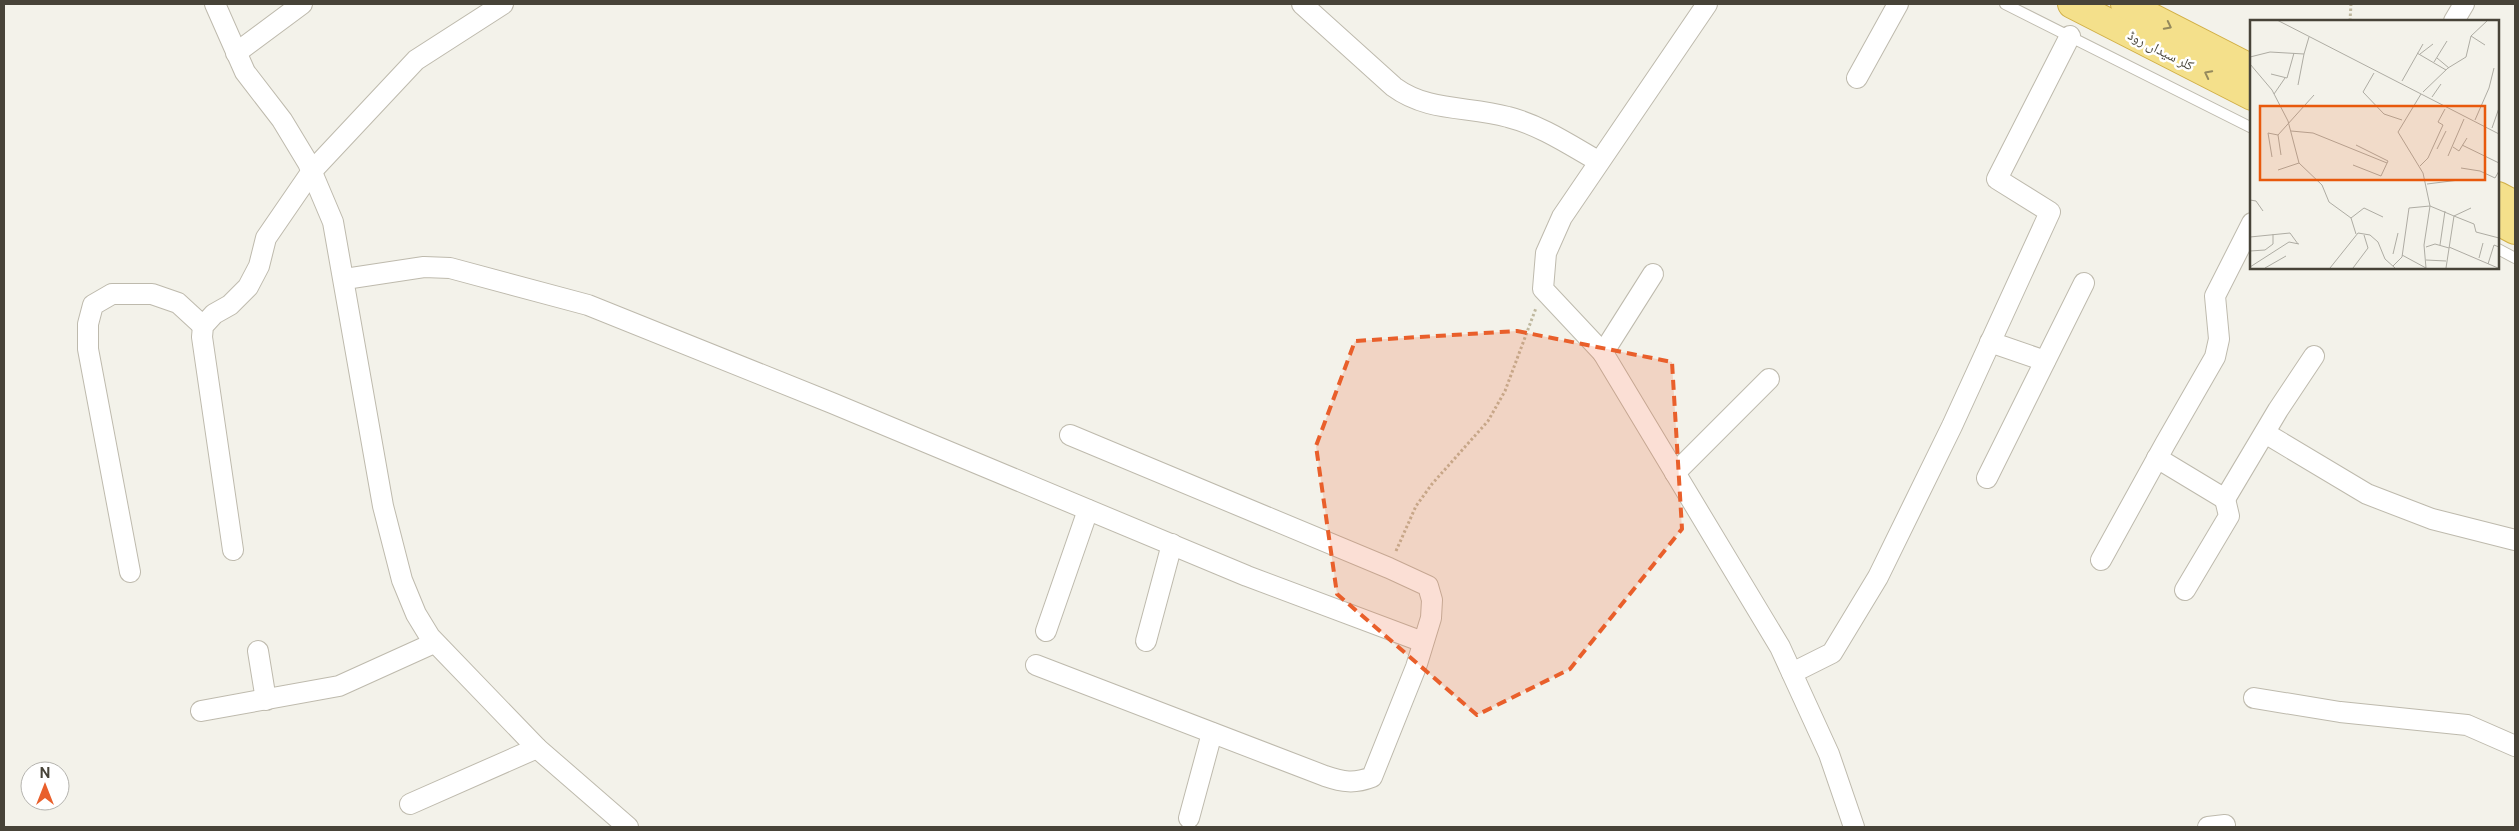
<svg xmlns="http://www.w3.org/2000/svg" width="2519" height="831" font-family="'Public Sans','Noto Naskh Arabic',sans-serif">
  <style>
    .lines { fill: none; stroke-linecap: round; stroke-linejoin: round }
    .service-casing { stroke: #bebaad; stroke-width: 12 }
    .minor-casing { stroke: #bebaad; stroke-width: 22 }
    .trunk-casing { stroke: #d1af46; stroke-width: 30 }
    .path { stroke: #bfb89f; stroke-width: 3; stroke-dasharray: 2.5 2.5; stroke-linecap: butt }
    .service { stroke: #fff; stroke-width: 10 }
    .minor { stroke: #fff; stroke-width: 20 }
    .trunk { stroke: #f4e08b; stroke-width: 28 }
    .oneway { stroke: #958a5d }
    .marked { fill: #e95f2b; fill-opacity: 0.2; stroke: #e95f2b; stroke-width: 4; stroke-dasharray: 10 6; stroke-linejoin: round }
    .labels { text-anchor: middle; stroke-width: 5; stroke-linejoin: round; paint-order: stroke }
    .street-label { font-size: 14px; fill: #474338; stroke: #fff }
    .inset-road { fill: none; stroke: #aeaca3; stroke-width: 1 }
    .view { fill: #e8590c; fill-opacity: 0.15; stroke: #e8590c; stroke-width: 2.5 }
    .inset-edge { fill: none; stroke: #474338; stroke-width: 2.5 }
  </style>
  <rect width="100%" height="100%" fill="#f3f2ea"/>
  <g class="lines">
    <defs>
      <g id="service">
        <path d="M2005,4l247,124"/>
        <path d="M2498,249l17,9"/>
      </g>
      <g id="minor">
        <path d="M215,4l30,68 37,48 26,43 25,59 50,284 19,74 14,34 14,23 107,111 91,79"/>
        <path d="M1302,4l92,83c34,25 74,19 114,30 32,8 62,28 90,44"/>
        <path d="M1707,4l-145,213 -16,36 -3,36 60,64 177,294 49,107 25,73"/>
        <path d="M2454,21l10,-17"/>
        <path d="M236,53l66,-49"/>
        <path d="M1857,78l41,-74"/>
        <path d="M345,279l79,-12 26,1 138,37 244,98 415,173 176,66"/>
        <path d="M1990,342l55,19"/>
        <path d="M1603,353l50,-79"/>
        <path d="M2265,433l102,61 65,25 83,21"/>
        <path d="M2157,458l68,41 53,-89 36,-54"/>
        <path d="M1675,473l94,-94"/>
        <path d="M1987,478l97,-195"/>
        <path d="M233,550l-31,-213 1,-11 11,-12 16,-9 18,-18 11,-21 7,-28 46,-67 104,-111 87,-56"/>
        <path d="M2101,560l64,-116 50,-87 4,-18 -4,-43 37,-73"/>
        <path d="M130,572l-42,-223v-25l5,-19 19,-11h40l26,9 25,23"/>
        <path d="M2185,590l44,-74 -4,-17"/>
        <path d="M1046,631l42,-121"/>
        <path d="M1146,641l26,-97"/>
        <path d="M258,651l8,49"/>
        <path d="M1036,665l289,111c18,6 29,8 47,1l44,-110 15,-49 1,-18 -4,-14 -39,-18 -319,-133"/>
        <path d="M1792,673l40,-20 46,-76 74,-151 98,-214 -53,-33 73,-143"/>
        <path d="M2254,698l86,14 127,13 48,21"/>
        <path d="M201,711l138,-25 95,-43"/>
        <path d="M410,804l127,-56"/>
        <path d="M1189,818l23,-85"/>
        <path d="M2208,827l17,-2"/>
      </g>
      <g id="trunk">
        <path d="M2072,4l180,92"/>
        <path d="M2125,4l127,65"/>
        <path d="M2498,196l17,9"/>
        <path d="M2498,221l17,9"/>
      </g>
    </defs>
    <use href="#service" class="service-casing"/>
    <use href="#minor" class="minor-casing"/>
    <use href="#trunk" class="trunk-casing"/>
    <g class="path">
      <path d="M2350,21l1,-17"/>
      <path d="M1396,551l20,-45 16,-22 56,-63 17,-30 31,-83"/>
    </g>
    <use href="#service" class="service"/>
    <use href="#minor" class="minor"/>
    <use href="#trunk" class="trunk"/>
  </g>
  <defs><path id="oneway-chevron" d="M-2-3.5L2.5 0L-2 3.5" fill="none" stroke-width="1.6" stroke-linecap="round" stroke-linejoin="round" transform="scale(1.25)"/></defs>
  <g class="oneway">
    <use href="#oneway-chevron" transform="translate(2168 26) rotate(27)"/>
    <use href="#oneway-chevron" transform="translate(2208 74) rotate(-153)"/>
  </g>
  <path class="marked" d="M1517,331l155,31 10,167 -112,140 -93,46 -140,-121 -21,-148 39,-105z"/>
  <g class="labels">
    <g class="street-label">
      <text transform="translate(2161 50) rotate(27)" y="5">کلر سیداں روڈ</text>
    </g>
  </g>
  <g transform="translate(2250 20)">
    <rect width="249" height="249" fill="#f3f2ea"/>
    <path class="inset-road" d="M27,0l222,114M221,16l14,9M167,33l29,17M170,34l13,-10M0,37l20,-5 34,2 5,-17M187,38l12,10M184,42l13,-21M0,44l22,26 16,31 11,42 23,22 7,17 22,16 5,16M124,53l-11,19 21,22 18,6M21,54l16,4 7,-25M152,61l21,-37M48,65l6,-31M173,72l25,-24 18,-11 5,-21 17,-16M24,74l11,-16M182,77l9,-13M225,100l14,-32 5,-20M242,108l7,-20M41,111l22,2 74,30M212,125l37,18M203,127l6,4 8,-13M187,129l9,-18M31,135l-3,-20 36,-40M198,136l16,-37M22,137l-4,-24 10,2M103,145l28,11 7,-15 -32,-16M170,146l8,-8 15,-33 -5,-3 7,-13M211,148l19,3 15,7 4,-7M28,150l21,-7M177,164l32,-4M0,180l6,1 7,10M204,196l20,8 2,8 23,6M204,196l17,-8M101,198l13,-10 19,9M0,217l40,-4 8,11M190,225l5,-34M176,227l9,-3 14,4M199,227l49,21M0,231l15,-1 8,-6v-10M143,234l5,-21M152,235l24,13M229,238l4,-15M176,240l20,1M238,244l6,-19 5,2M143,246l9,-9 7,-49 21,-2 -7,-33 -25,-41 23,-38M0,247l39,-25 10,2M15,248l21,-12M80,248l28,-35 12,2 8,7 7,17 10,9M103,248l15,-20 -4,-13M176,248l-2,-23 6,-39 24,10 -8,52"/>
    <path class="view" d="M10,86h225v74h-225z"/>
    <rect width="249" height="249" class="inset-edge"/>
  </g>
  <rect width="2519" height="831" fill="none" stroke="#474338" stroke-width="10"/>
  <g transform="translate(45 786)"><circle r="24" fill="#ffffff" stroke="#b5b4af"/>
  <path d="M0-4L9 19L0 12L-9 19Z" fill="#e95f2b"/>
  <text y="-8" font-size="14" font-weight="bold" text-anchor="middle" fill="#474338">N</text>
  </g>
</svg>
